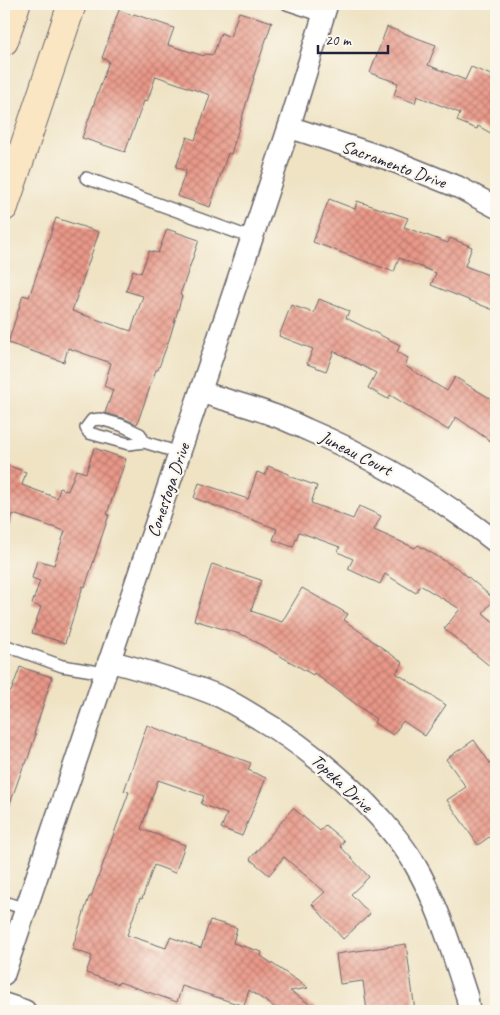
<svg xmlns="http://www.w3.org/2000/svg" width="500" height="1015" font-family="Caveat,sans-serif">
  <style>
    .building { fill: url(#building-cross-hatch) }
    .lines { fill: none; stroke-linecap: round; stroke-linejoin: round }
    .service-casing { stroke: #6a666b; stroke-width: 14 }
    .minor-casing { stroke: #6a666b; stroke-width: 24 }
    .secondary-casing { stroke: #6a666b; stroke-width: 30 }
    .service { stroke: #fff; stroke-width: 11 }
    .minor { stroke: #fff; stroke-width: 21 }
    .secondary { stroke: #fbe6c4; stroke-width: 28 }
    .labels { text-anchor: middle; stroke-width: 4.5; stroke-linejoin: round; paint-order: stroke }
    .street-label { font-size: 18px; fill: #22223b; stroke: #fbf7ec }
  </style>
  <defs>
    <pattern id="building-cross-hatch" width="8" height="8" patternUnits="userSpaceOnUse" patternTransform="scale(1.25)"><rect width="8" height="8" fill="#e99888"/><path d="M0 0l8 8M0 8l8-8" fill="none" stroke="#bc7c70"/></pattern>
  </defs>
  <rect width="100%" height="100%" fill="#fbf7ec"/>
  <filter id="ink" filterUnits="userSpaceOnUse"><feTurbulence type="fractalNoise" baseFrequency=".02" numOctaves="2"/><feDisplacementMap in="SourceGraphic" scale="10" xChannelSelector="R" yChannelSelector="G"/><feConvolveMatrix kernelMatrix="1 2 1 2 8 2 1 2 1" color-interpolation-filters="sRGB"/></filter>
  <filter id="wash" filterUnits="userSpaceOnUse"><feTurbulence type="fractalNoise" baseFrequency=".0096" numOctaves="4" result="noise"/><feDisplacementMap in="SourceGraphic" scale="20" xChannelSelector="R" yChannelSelector="G"/><feGaussianBlur stdDeviation="1.12" result="paint"/><feColorMatrix in="noise" values="0 0 0 0 0 0 0 0 0 0 0 0 0 0 0 0 0 1.4 0 .05"/><feComposite in="paint" operator="in"/></filter>
  <g filter="url(#wash)">
    <rect width="100%" height="100%" fill="#efe3c4"/>
    <g id="blocks">
      <g class="building">
        <path d="M119,10l14,6 1,-2 40,14 -6,17 36,11 1,-2 8,1 8,-22 9,4 9,-25 33,10 -19,56h1l-23,76 -3,-1 -18,54 -33,-11 9,-25 -10,-4 11,-30 8,3 15,-45 -54,-19 -9,26 -3,-1 -19,51 -43,-14 27,-77 -7,-3z"/>
        <path d="M387,27l49,18 -8,20 37,15 6,-13 25,10v59l-18,-10 -1,3 -20,-8 3,-8 -43,-17 -2,7 -21,-8 4,-12 -28,-10z"/>
        <path d="M329,199l26,10 2,-8 51,17 -4,9 44,16 2,-5 22,9 -7,19 31,12v33l-65,-26 5,-12 -37,-15 -5,14 -81,-30z"/>
        <path d="M56,218l43,14 -27,79 59,20 12,-35 -17,-5 7,-21 8,3 8,-22 9,2 9,-24 32,11 -19,55 2,1 -12,41 -12,33h-2l-19,54 -14,-6 -18,-5 8,-23 -9,-4 7,-23 -43,-15 -4,14 -56,-19 15,-48 6,2z"/>
        <path d="M319,299l30,12 -3,7 54,27 -3,7 11,6 -3,8 42,25 8,-14 41,25v43l-40,-28 -8,13 -58,-35 -2,4 -20,-11 8,-15 -42,-22 -8,20 -19,-7 6,-15 -34,-13 12,-31 23,8z"/>
        <path d="M94,448l32,11 -19,55 2,1 -24,72 -2,-1 -18,57 -33,-10 9,-26 -9,-3 8,-23 -8,-3 5,-18 17,5 11,-34 -52,-17 -5,17 -4,-1v-66l22,8 -4,13 35,13 3,-10 8,3 8,-21 10,3z"/>
        <path d="M268,466l21,8v2l28,10 -6,17 42,16 6,-13 22,10 -7,14 41,18 3,-3 42,25 34,29 -11,14 13,11v47l-52,-42 16,-20 -40,-24 -4,8 -31,-19 -5,10 -32,-15 5,-10 -15,-7 2,-5 -41,-15 -6,15 -20,-7 4,-11 -83,-31 5,-15 49,16 9,-27 8,3z"/>
        <path d="M212,564l49,16 -10,31 31,11 20,-34 46,26 -4,6 59,43 -7,10 50,32 -21,31 -22,-15 -10,14 -19,-12 2,-4 -62,-46 -1,2 -67,-39 -52,-16z"/>
        <path d="M20,667l32,10 -18,57h2l-10,30h-2l-17,48h-3v-122l7,2z"/>
        <path d="M147,725l104,38 -3,7 18,8 -24,58 -21,-8 6,-14 -26,-10 3,-8 -46,-16 -17,49 44,16 -10,28 -21,-8 -12,34 -2,-1 -13,37 39,13 4,-11 31,11 9,-28 27,8 -4,15 29,9 -1,4 47,32 -18,3 30,20h-40l-31,-21 -5,16 -62,-20 -5,16 -58,-20 -1,2 -32,-11 6,-17 -20,-7 17,-52h2l38,-105 -5,-1z"/>
        <path d="M474,740l22,32v60l-18,13 -31,-45 19,-13 -20,-28z"/>
        <path d="M293,808l27,23 5,-6 19,16 -4,5 29,31 -18,17 19,20 -27,25 -31,-35 13,-12 -41,-35 -15,18 -19,-16z"/>
        <path d="M406,944l9,67h-48l-4,-30 -23,3 -4,-30z"/>
      </g>
    </g>
  </g>
  <g filter="url(#ink)">
    <use href="#blocks" fill-opacity="0" stroke="#6a666b" stroke-width="1"/>
    <g class="lines">
      <defs>
        <g id="service">
          <path d="M287,4l36,12"/>
          <path d="M86,178l166,60"/>
          <path d="M144,442l-4,-8 -19,-9 -21,-6 -8,1 -6,8 3,5 40,11 15,-2 36,11"/>
          <path d="M4,645l58,21 43,7"/>
          <path d="M4,902l22,7"/>
        </g>
        <g id="minor">
          <path d="M289,127l102,33 67,27 38,20"/>
          <path d="M201,392c24,8 49,14 72,23 12,4 24,10 35,15 69,29 129,66 188,112"/>
          <path d="M109,661c38,10 76,21 112,36 10,5 20,11 30,17 49,28 91,62 129,104 12,14 25,29 34,45 25,42 38,89 53,134l2,14"/>
          <path d="M4,974l248,-736 37,-111 38,-123"/>
          <path d="M4,1004l21,7"/>
        </g>
        <g id="secondary">
          <path d="M4,41l12,-37"/>
          <path d="M4,207l68,-203"/>
        </g>
      </defs>
      <use href="#service" class="service-casing"/>
      <use href="#minor" class="minor-casing"/>
      <use href="#secondary" class="secondary-casing"/>
      <use href="#service" class="service"/>
      <use href="#minor" class="minor"/>
      <use href="#secondary" class="secondary"/>
    </g>
  </g>
  <g class="labels">
    <g class="street-label">
      <text transform="translate(394 164) rotate(20)" y="6">Sacramento Drive</text>
      <text transform="translate(356 453) rotate(27)" y="6">Juneau Court</text>
      <text transform="translate(168 490) rotate(-71)" y="6">Conestoga Drive</text>
      <text transform="translate(342 783) rotate(43)" y="6">Topeka Drive</text>
    </g>
  </g>
  <rect width="500" height="1015" fill="none" stroke="#fbf7ec" stroke-width="20"/>
  <path d="M318 45v8h70v-8" fill="none" stroke="#22223b" stroke-width="2.5"/>
  <text x="325" y="45" font-size="15" fill="#22223b" stroke="#fbf7ec" stroke-width="4" paint-order="stroke">20 m</text>
</svg>
